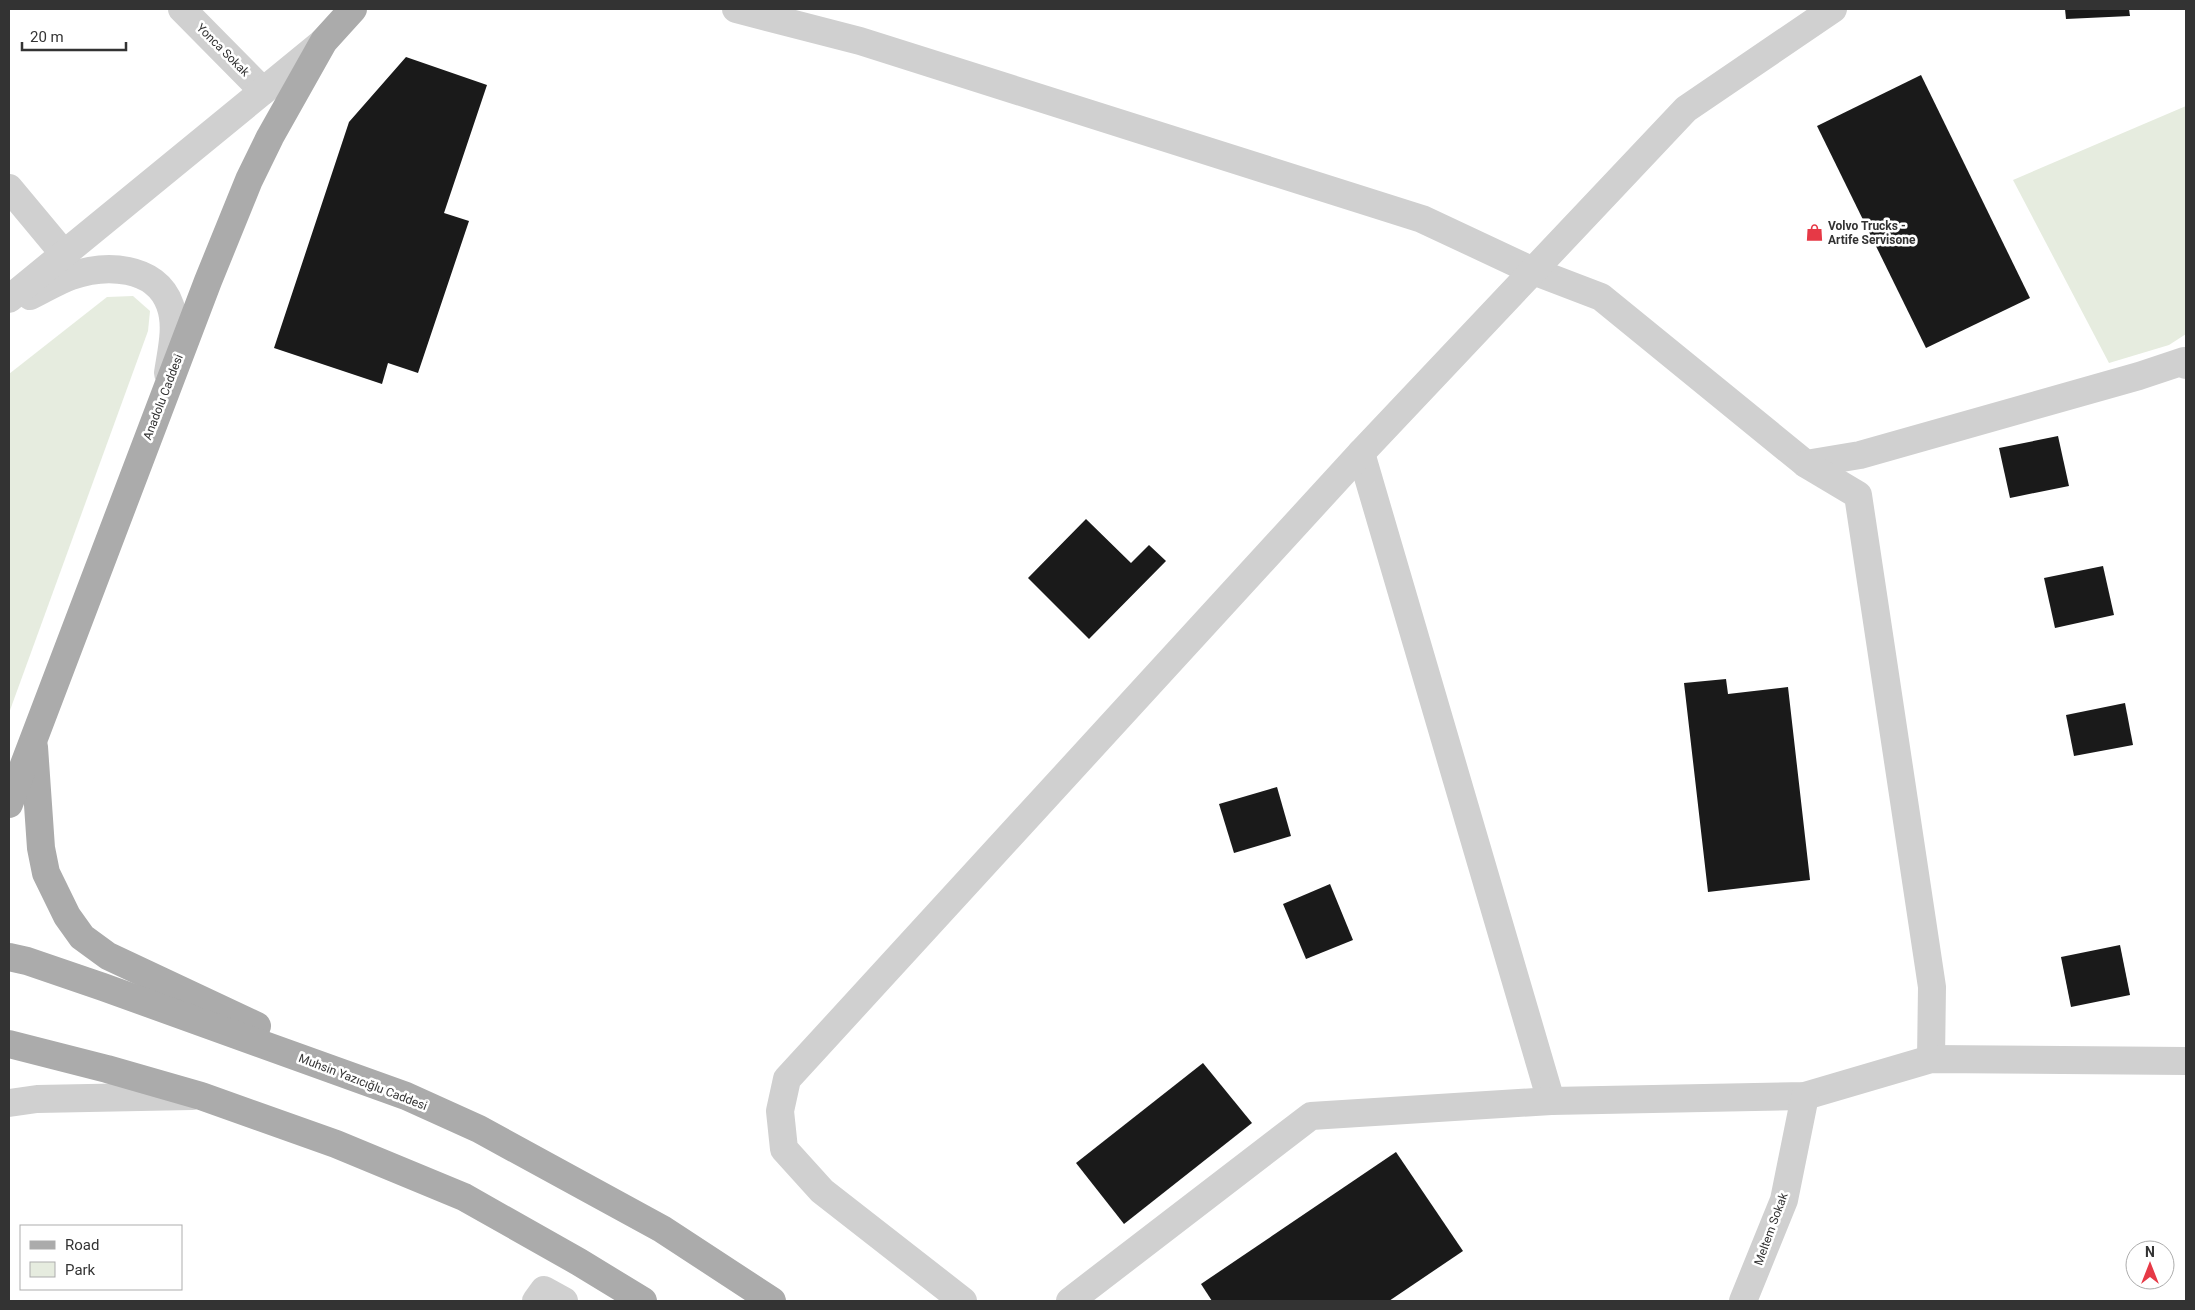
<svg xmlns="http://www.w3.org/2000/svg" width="2195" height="1310" font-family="Roboto,sans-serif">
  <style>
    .green { fill: #e6ecdf }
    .building { fill: #1a1a1a }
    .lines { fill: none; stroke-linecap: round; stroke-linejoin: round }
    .minor { stroke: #d0d0d0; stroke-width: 28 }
    .major { stroke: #ababab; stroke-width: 28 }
    .labels { text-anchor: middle; stroke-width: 5; stroke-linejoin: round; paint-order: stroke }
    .street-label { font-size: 12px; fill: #333; stroke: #fff }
    .poi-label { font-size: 12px; font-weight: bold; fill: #333; stroke: #fff; text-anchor: start }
  </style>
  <rect width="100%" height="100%" fill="#fff"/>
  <g class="green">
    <path d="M2186,106v228l-17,11 -60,18 -96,-183z"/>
    <path d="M133,296l17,15 -2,20 -139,382v-339l98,-77z"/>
  </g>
  <g class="building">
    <path d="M2065,9h64l1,7 -64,3z"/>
    <path d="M406,57l81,28 -43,128 25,8 -51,152 -30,-10 -6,21 -108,-36 75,-226z"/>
    <path d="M1921,75l109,223 -104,50 -109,-222z"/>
    <path d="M2058,436l11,50 -59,12 -11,-50z"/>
    <path d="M1086,519l45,44 18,-18 17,16 -77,78 -61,-61z"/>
    <path d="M2103,566l11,49 -59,13 -11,-50z"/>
    <path d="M1726,679l2,15 60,-7 22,193 -102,12 -24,-209z"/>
    <path d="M2125,703l8,42 -59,11 -8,-41z"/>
    <path d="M1277,787l14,49 -57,17 -15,-49z"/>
    <path d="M1330,884l23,56 -47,19 -23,-55z"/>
    <path d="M2120,945l10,50 -59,12 -10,-50z"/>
    <path d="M1203,1063l49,60 -128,101 -48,-61z"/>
    <path d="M1396,1152l67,99 -74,50h-177l-11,-17z"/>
  </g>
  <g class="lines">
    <g class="minor">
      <path d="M182,9l81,82"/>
      <path d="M736,9l124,32 562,178 111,52 68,26 205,167 54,-9 279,-79 45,-15 2,4"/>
      <path d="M9,188l55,66"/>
      <path d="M30,296c13,-6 27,-15 41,-20 34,-12 85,-11 99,29 8,21 1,47 -2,68"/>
      <path d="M9,299l314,-257"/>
      <path d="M1361,453l190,648"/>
      <path d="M1806,464l52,31 74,492 -1,72"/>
      <path d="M9,1103l28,-4 155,-3"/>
      <path d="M536,1301l8,-11 20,11"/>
      <path d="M963,1301l-141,-110 -38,-42 -4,-38 7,-32 574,-626 325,-344 147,-100"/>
      <path d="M1070,1301l241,-185 240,-15 254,-5 126,-37 255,2"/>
      <path d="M1743,1301l41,-101 21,-104"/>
    </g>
    <g class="major">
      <path d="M34,747l7,101 5,25 21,43 15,21 26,19 149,70"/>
      <path d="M9,804l199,-523 41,-101 21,-43 54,-96 29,-32"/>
      <path d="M9,957l18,4 76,26 303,109 73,33 183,100 110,72"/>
      <path d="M9,1044l98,25 94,27 135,48 128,53 115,65 64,39"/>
    </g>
  </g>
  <defs>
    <symbol id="shop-bare" viewBox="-9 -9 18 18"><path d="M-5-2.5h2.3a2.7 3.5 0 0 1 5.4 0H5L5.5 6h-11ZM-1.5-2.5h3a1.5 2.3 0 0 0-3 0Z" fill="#e63946" stroke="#fff" stroke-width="2.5" paint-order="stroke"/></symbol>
  </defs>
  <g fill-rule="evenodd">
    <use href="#shop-bare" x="1802" y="220" width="25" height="25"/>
  </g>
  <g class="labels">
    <g class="street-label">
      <text transform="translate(223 50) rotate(45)" y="4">Yonca Sokak</text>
      <text transform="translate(163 397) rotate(-69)" y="4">Anadolu Caddesi</text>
      <text transform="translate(363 1082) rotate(21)" y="4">Muhsin Yazıcığlu Caddesi</text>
      <text transform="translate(1771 1229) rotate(-70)" y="4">Meltem Sokak</text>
    </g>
    <g class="poi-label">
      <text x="1828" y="230">Volvo Trucks -<tspan x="1828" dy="14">Artife Servisone</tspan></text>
    </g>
  </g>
  <rect width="2195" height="1310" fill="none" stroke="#333333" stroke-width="20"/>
  <rect x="20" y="1225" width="162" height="65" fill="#ffffff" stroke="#adadad"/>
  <rect x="30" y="1241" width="25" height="8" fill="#ababab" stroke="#adadad"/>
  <text x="65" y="1250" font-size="15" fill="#333333">Road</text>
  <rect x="30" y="1262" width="25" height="15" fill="#e6ecdf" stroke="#adadad"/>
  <text x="65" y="1275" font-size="15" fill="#333333">Park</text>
  <g transform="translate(2150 1265)"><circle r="24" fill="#ffffff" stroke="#adadad"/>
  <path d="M0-4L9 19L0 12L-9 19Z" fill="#e63946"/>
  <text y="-8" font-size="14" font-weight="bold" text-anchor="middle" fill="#333333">N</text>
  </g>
  <path d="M22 42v8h104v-8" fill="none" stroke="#333333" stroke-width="2.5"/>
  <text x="30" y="42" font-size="15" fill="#333333" stroke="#ffffff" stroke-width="4" paint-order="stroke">20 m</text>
</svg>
